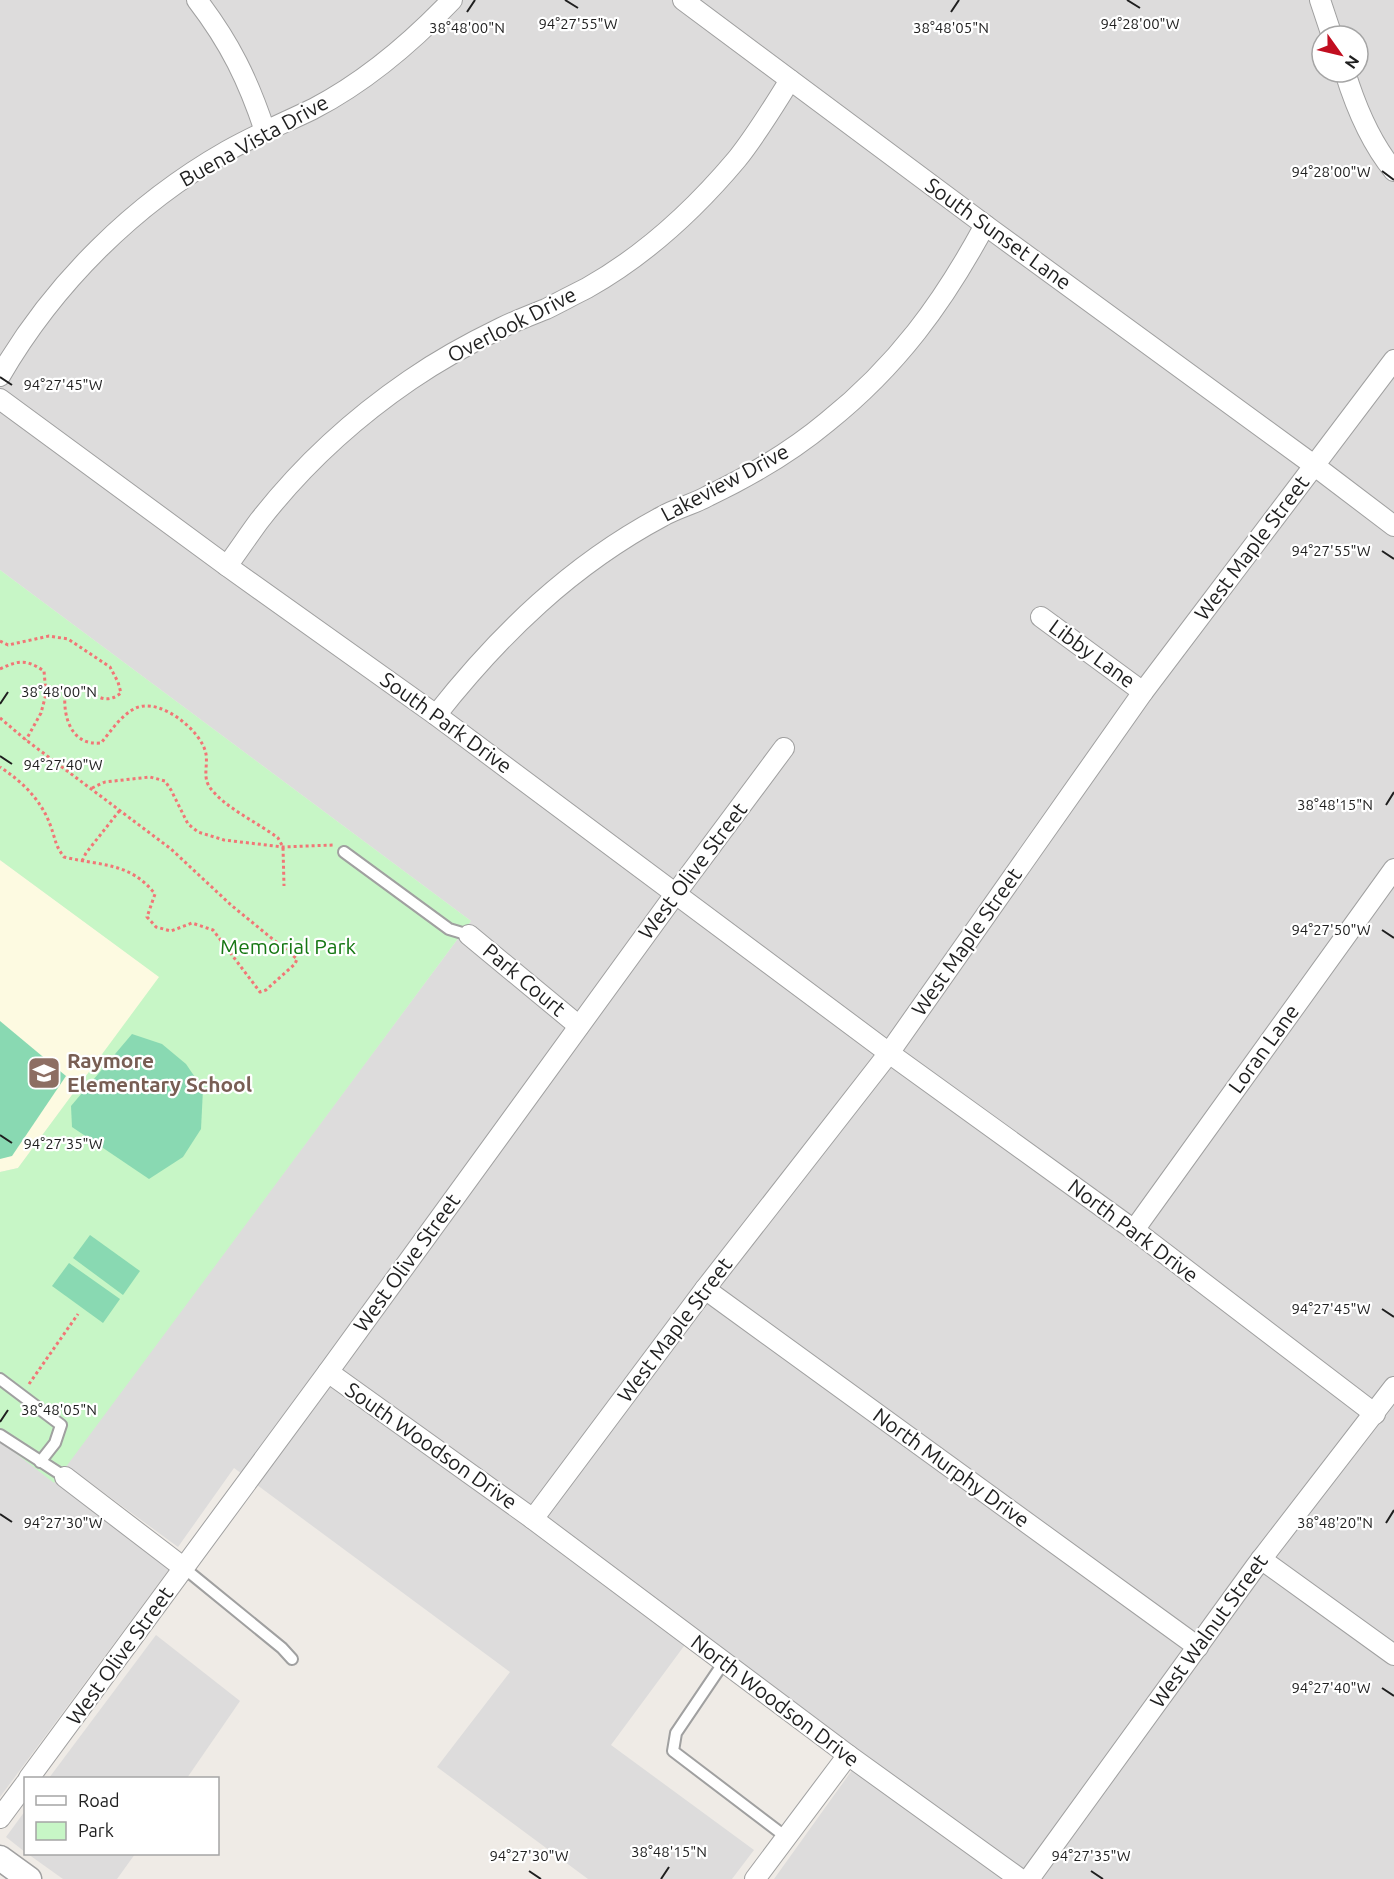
<svg xmlns="http://www.w3.org/2000/svg" width="1394" height="1879" font-family="Ubuntu,sans-serif">
  <style>
    .residential { fill: #dddcdc; fill-rule: evenodd }
    .education { fill: #fdfae1 }
    .park { fill: #c7f6c6 }
    .pitch { fill: #89d9b2 }
    .lines { fill: none; stroke-linecap: round; stroke-linejoin: round }
    .service-casing { stroke: #a0a0a0; stroke-width: 14 }
    .minor-casing { stroke: #a0a0a0; stroke-width: 22 }
    .tertiary-casing { stroke: #a0a0a0; stroke-width: 27 }
    .path { stroke: #f17676; stroke-width: 3; stroke-dasharray: 3 3; stroke-linecap: butt }
    .service { stroke: #fff; stroke-width: 10 }
    .minor { stroke: #fff; stroke-width: 20 }
    .tertiary { stroke: #fff; stroke-width: 24 }
    .ticks { fill: none; stroke: #1f1f1f; stroke-width: 2 }
    .labels { text-anchor: middle; stroke-width: 4.5; stroke-linejoin: round; paint-order: stroke }
    .street-label { font-size: 21px; fill: #1f1f1f; stroke: #fff }
    .park-label { font-size: 21px; fill: #157713; stroke: #fff }
    .education-label { font-size: 21px; font-weight: bold; fill: #785e54; stroke: #fff; text-anchor: start }
    .ticks-label { font-size: 15px; text-anchor: middle; fill: #1f1f1f; stroke: #fff; stroke-width: 4.5; stroke-linejoin: round; paint-order: stroke }
  </style>
  <rect width="100%" height="100%" fill="#efebe6"/>
  <g class="residential">
    <path d="M0,0h1394v1879h-620l81,-113 -168,-124 -76,103 143,105 -22,29h-144l-151,-112 73,-95 -276,-204 -56,79 -112,-82 405,-544 -471,-351zM1322,36h36v36h-36z"/>
    <path d="M0,1441l170,127 -170,229z"/>
    <path d="M156,1635l84,66 -53,77h-138z"/>
    <path d="M25,1811v41l-19,-15z"/>
    <path d="M28,1854h107l-18,25h-54z"/>
  </g>
  <path class="education" d="M0,860l160,117 -142,191 -18,4z"/>
  <path class="park" d="M0,570l471,351 -417,562 -54,-42v-269l18,-4 141,-191 -159,-117z"/>
  <g class="pitch">
    <path d="M0,1021l66,55 -54,80 -12,3z"/>
    <path d="M132,1034l30,10 24,20 17,25 -2,40 -18,28 -34,22 -77,-52 -1,-21z"/>
    <path d="M90,1235l50,36 -17,24 -50,-37z"/>
    <path d="M69,1263l51,36 -17,24 -51,-37z"/>
  </g>
  <g class="lines">
    <defs>
      <g id="service">
        <path d="M344,852l105,77 20,6"/>
        <path d="M0,1379l61,46 -6,18 -15,19"/>
        <path d="M0,1435l65,42"/>
        <path d="M184,1568l98,80 10,11"/>
        <path d="M724,1662l-48,71 -3,18 113,86"/>
      </g>
      <g id="minor">
        <path d="M197,0c33,43 51,80 68,131"/>
        <path d="M683,0l302,225 330,241 79,60"/>
        <path d="M1320,0l12,36"/>
        <path d="M1345,72c11,36 25,70 49,99"/>
        <path d="M0,376c54,-93 134,-172 227,-225 28,-16 57,-28 86,-42 52,-27 98,-66 139,-109"/>
        <path d="M0,399l227,167 209,149 453,338 245,177 241,184"/>
        <path d="M227,566c11,-15 21,-30 32,-45 42,-54 94,-102 151,-141 29,-20 60,-37 91,-52 14,-7 30,-13 45,-19 14,-7 27,-14 41,-21 57,-32 108,-79 150,-129 20,-25 36,-52 53,-79"/>
        <path d="M1041,617l102,75"/>
        <path d="M436,715c64,-81 135,-150 227,-199 14,-8 31,-12 45,-20 42,-20 83,-44 119,-74 70,-56 116,-119 158,-197"/>
        <path d="M469,935l110,91"/>
        <path d="M1134,1230l260,-361"/>
        <path d="M705,1289l493,358"/>
        <path d="M328,1372l205,147 315,236 172,124"/>
        <path d="M65,1477l119,91"/>
        <path d="M533,1519l172,-230 184,-236 254,-361 251,-332"/>
        <path d="M1261,1559l133,96"/>
        <path d="M29,1778l299,-406 348,-479 108,-145"/>
        <path d="M0,1818l26,-35"/>
        <path d="M755,1879l93,-124"/>
        <path d="M1029,1879l227,-313 138,-179"/>
      </g>
      <path id="tertiary" d="M0,1858l29,21"/>
    </defs>
    <use href="#service" class="service-casing"/>
    <use href="#minor" class="minor-casing"/>
    <use href="#tertiary" class="tertiary-casing"/>
    <g class="path">
      <path d="M0,641l8,4 41,-9 19,3 42,28 8,15 3,11c-24,19 -32,-16 -56,1 -2,24 7,52 36,49 10,-12 21,-29 35,-35 24,-11 66,23 70,46 2,13 -4,24 5,35 16,20 46,33 67,49l5,9 1,39"/>
      <path d="M0,669c19,-9 26,-10 44,2l2,23 -5,19 -15,27"/>
      <path d="M0,718l26,22 145,109 60,56 66,54 -2,5 -29,26 -6,2 -47,-62 -21,-7 -21,8 -15,-4 -9,-10 8,-23c-25,-32 -54,-28 -91,-37 -9,-12 -8,-16 -13,-30 -9,-26 -28,-45 -51,-60"/>
      <path d="M92,788l13,-6 45,-5 15,4 6,9 17,34 10,8 26,8 59,7 50,-2"/>
      <path d="M82,861l4,-8 34,-43"/>
      <path d="M29,1384l49,-70"/>
    </g>
    <use href="#service" class="service"/>
    <use href="#minor" class="minor"/>
    <use href="#tertiary" class="tertiary"/>
  </g>
  <path class="ticks" d="M565,0l13,8M1127,0l13,8M467,12l8,-12M951,12l8,-12M1382,171l12,9M0,377l12,8M1382,551l12,8M0,704l8,-12M0,756l12,8M1386,805l8,-13M1382,930l12,8M0,1135l12,8M1382,1309l12,8M0,1422l8,-12M0,1514l12,8M1386,1523l8,-13M1382,1688l12,8M529,1871l12,8M1091,1871l12,8M661,1879l8,-12"/>
  <defs>
    <symbol id="school-square" viewBox="-11 -11 22 22"><rect x="-9" y="-9" width="18" height="18" rx="4" fill="#8d6e63" stroke="#fff"/><path d="M0-5L7-2L0 1L-7-2ZM-4 1L0 2.5L4 1V4Q0 6-4 4Z" fill="#fff"/></symbol>
  </defs>
  <g fill-rule="evenodd">
    <use href="#school-square" x="25" y="1054" width="38" height="38"/>
  </g>
  <g class="labels">
    <g class="street-label">
      <text transform="translate(254 141) rotate(-29)" y="7">Buena Vista Drive</text>
      <text transform="translate(998 234) rotate(36)" y="7">South Sunset Lane</text>
      <text transform="translate(512 325) rotate(-27)" y="7">Overlook Drive</text>
      <text transform="translate(725 483) rotate(-28)" y="7">Lakeview Drive</text>
      <text transform="translate(1252 548) rotate(-53)" y="7">West Maple Street</text>
      <text transform="translate(1092 654) rotate(36)" y="7">Libby Lane</text>
      <text transform="translate(446 723) rotate(36)" y="7">South Park Drive</text>
      <text transform="translate(693 871) rotate(-53)" y="7">West Olive Street</text>
      <text transform="translate(967 942) rotate(-55)" y="7">West Maple Street</text>
      <text transform="translate(524 980) rotate(40)" y="7">Park Court</text>
      <text transform="translate(1264 1049) rotate(-54)" y="7">Loran Lane</text>
      <text transform="translate(1133 1231) rotate(37)" y="7">North Park Drive</text>
      <text transform="translate(407 1263) rotate(-54)" y="7">West Olive Street</text>
      <text transform="translate(675 1330) rotate(-53)" y="7">West Maple Street</text>
      <text transform="translate(431 1446) rotate(35)" y="7">South Woodson Drive</text>
      <text transform="translate(951 1468) rotate(36)" y="7">North Murphy Drive</text>
      <text transform="translate(1209 1631) rotate(-54)" y="7">West Walnut Street</text>
      <text transform="translate(120 1656) rotate(-54)" y="7">West Olive Street</text>
      <text transform="translate(775 1701) rotate(37)" y="7">North Woodson Drive</text>
    </g>
    <g class="park-label">
      <text x="288" y="954">Memorial Park</text>
    </g>
    <g class="education-label">
      <text x="67" y="1068">Raymore<tspan x="67" dy="24">Elementary School</tspan></text>
    </g>
  </g>
  <g class="ticks-label">
    <text x="578" y="29">94°27'55"W</text>
    <text x="1140" y="29">94°28'00"W</text>
    <text x="467" y="33">38°48'00"N</text>
    <text x="951" y="33">38°48'05"N</text>
    <text x="1331" y="177">94°28'00"W</text>
    <text x="63" y="390">94°27'45"W</text>
    <text x="1331" y="556">94°27'55"W</text>
    <text x="59" y="697">38°48'00"N</text>
    <text x="63" y="770">94°27'40"W</text>
    <text x="1335" y="810">38°48'15"N</text>
    <text x="1331" y="935">94°27'50"W</text>
    <text x="63" y="1149">94°27'35"W</text>
    <text x="1331" y="1314">94°27'45"W</text>
    <text x="59" y="1415">38°48'05"N</text>
    <text x="63" y="1528">94°27'30"W</text>
    <text x="1335" y="1528">38°48'20"N</text>
    <text x="1331" y="1693">94°27'40"W</text>
    <text x="669" y="1857">38°48'15"N</text>
    <text x="529" y="1861">94°27'30"W</text>
    <text x="1091" y="1861">94°27'35"W</text>
  </g>
  <rect x="24" y="1777" width="195" height="78" fill="#ffffff" stroke="#a5a5a5" stroke-width="1.5"/>
  <rect x="36" y="1796" width="30" height="9" fill="#ffffff" stroke="#a5a5a5" stroke-width="1.5"/>
  <text x="78" y="1807" font-size="18" fill="#1f1f1f">Road</text>
  <rect x="36" y="1822" width="30" height="18" fill="#c7f6c6" stroke="#a5a5a5" stroke-width="1.5"/>
  <text x="78" y="1837" font-size="18" fill="#1f1f1f">Park</text>
  <g transform="translate(1340 54) rotate(124)"><circle r="28" fill="#ffffff" stroke="#a5a5a5" stroke-width="1.5"/>
  <path d="M0-4.5L10 22L0 15L-10 22Z" fill="#c10e20"/>
  <text y="-9" font-size="16" font-weight="bold" text-anchor="middle" fill="#1f1f1f">N</text>
  </g>
</svg>
